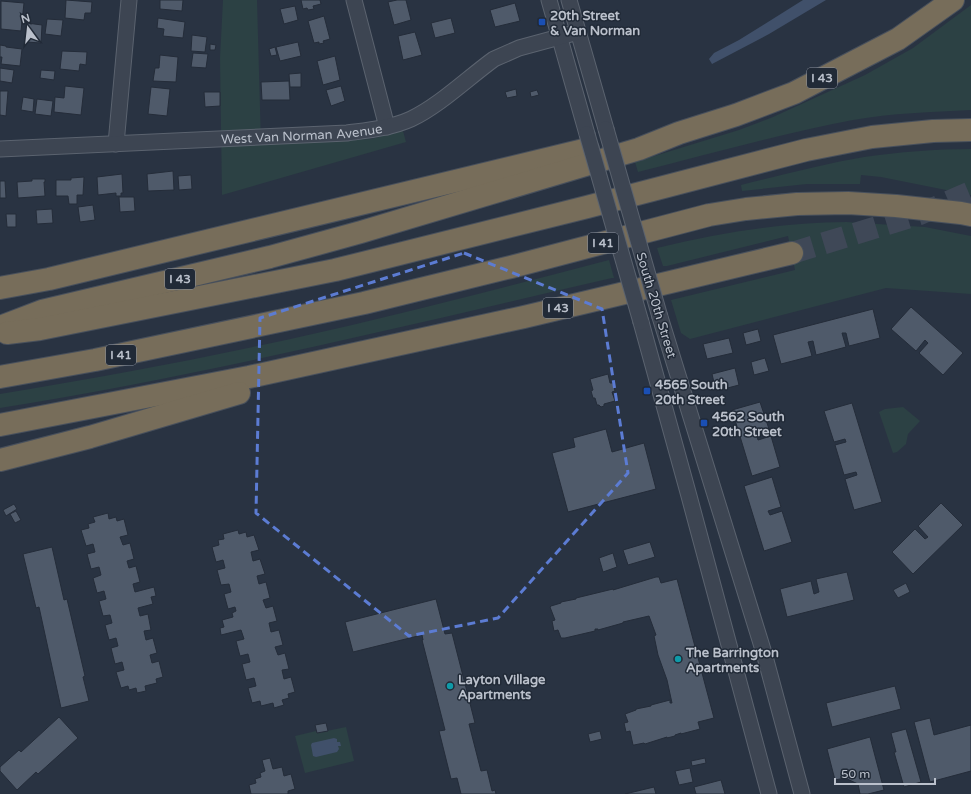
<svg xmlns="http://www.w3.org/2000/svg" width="971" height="794" font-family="'Varela Round',sans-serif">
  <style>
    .green { fill: #2c4144 }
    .water { fill: #40506a }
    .building { fill: #4f5a6a; stroke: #242c39 }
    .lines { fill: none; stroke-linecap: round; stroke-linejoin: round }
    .highway-tunnel { stroke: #3f4857; stroke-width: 22; stroke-dasharray: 22 11; stroke-linecap: butt }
    .minor-casing { stroke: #5b636f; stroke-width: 17 }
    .highway-casing { stroke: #48505c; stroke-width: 24 }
    .minor { stroke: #3d4552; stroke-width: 15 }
    .highway { stroke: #776d5a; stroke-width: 22 }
    .minor-bridge-casing { stroke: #5b636f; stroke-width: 17; stroke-linecap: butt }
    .minor-bridge { stroke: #3d4552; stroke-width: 15 }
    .marked { fill: none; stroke: #5c7cd3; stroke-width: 3; stroke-dasharray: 8 5; stroke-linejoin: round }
    .transit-dot { fill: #1a4fb4; stroke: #212a37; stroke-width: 1.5 }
    .culture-dot { fill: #0f9aa8; stroke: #212a37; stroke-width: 1.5 }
    .labels { text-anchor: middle; stroke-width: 3; stroke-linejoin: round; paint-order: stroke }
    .shield { fill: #212a37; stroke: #8c939f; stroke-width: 1 }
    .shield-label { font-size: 12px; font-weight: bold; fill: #bac0cb }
    .poi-label { font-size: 13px; font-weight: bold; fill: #bac0cb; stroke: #212a37; text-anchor: start }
    .street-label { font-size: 13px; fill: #bac0cb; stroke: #212a37 }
  </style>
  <rect width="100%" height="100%" fill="#293342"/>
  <g class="green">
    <path d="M223,0h34l4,144 110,-5 32,-8 3,11 -184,53 -2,-137z"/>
    <path d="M971,5v105c-39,2 -79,3 -118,10 -72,14 -144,34 -215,52l-3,-10 104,-32 34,-13 92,-42 48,-27z"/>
    <path d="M971,149v46l-90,-18 -20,-2 -1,9h-53l-65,7 -1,-6c41,-10 82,-21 123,-28 35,-5 71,-8 107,-8z"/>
    <path d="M846,222l79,5 46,9v58l-85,-6 -196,51 -9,-6 -10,-33 124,-30 -7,-34 -121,30h-4l-6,-18c63,-16 124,-25 189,-26z"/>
    <path d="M609,260l5,18h-2c-203,47 -406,97 -612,130v-14c84,-14 169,-29 253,-47 119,-25 237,-56 356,-87z"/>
    <path d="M903,407l17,14 -12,13 -2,10 -9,8 -4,1 -14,-41 6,-3z"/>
    <path d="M346,727l8,34 -49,12 -10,-37 21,-5 1,2z"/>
  </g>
  <g class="water">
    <path d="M803,0h23l-57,34 -57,30 -3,-5 5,-6 25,-13z"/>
    <path d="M334,738l3,1v3h3l1,4h-3l1,3 -2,3 -21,5 -3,-1 -2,-11 1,-2z"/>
  </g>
  <g class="building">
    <path d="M66,0l26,2 -1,11h-6l-1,7 -19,-2z"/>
    <path d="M160,0h23l-1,11 -22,-2z"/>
    <path d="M301,0h19l1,4 -8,2 1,3 -6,1 -1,-2 -4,1z"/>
    <path d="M397,0h9l5,20 -17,5 -6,-23z"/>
    <path d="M1,1l23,2 -3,28 -20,-2z"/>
    <path d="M515,3l5,18 -25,6 -5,-17z"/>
    <path d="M295,6l3,14 -14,4 -4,-15z"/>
    <path d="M324,16l6,23 -7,2 1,2 -5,1v-2l-5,1 -6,-22z"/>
    <path d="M158,18l27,4 -2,16 -20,-2 1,-7 -7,-1z"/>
    <path d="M451,18l4,15 -20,5 -4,-15z"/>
    <path d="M47,19l16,1 -2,16 -16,-2z"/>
    <path d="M27,23l15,2 -1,18 -15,-1z"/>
    <path d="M415,32l7,23 -19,5 -5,-24z"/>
    <path d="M192,35l15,2 -2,15 -14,-1z"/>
    <path d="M298,42l3,14 -21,5 -4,-14z"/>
    <path d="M210,44l6,1 -1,5h-5z"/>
    <path d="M0,45l6,1v1l16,2 -2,17 -19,-2 1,-7h-2z"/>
    <path d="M275,47l2,8 -6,1 -2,-7z"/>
    <path d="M62,51l25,1 -1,13 -6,-1 -1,7 -19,-2z"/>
    <path d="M193,53l15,1 -2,14 -15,-1z"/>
    <path d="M160,55l18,2 -2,25 -23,-1 2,-13h4z"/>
    <path d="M335,56l5,24 -17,5 -6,-24z"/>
    <path d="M0,68l14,2 -2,13 -12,-2z"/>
    <path d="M41,70l14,1 -1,9 -14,-2z"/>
    <path d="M301,73v14h-11l-1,-13z"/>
    <path d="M289,81l1,19h-28l-1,-18z"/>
    <path d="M65,86l19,2 -3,27 -27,-3 1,-15 9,1z"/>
    <path d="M341,86l4,15 -14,5 -5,-16z"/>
    <path d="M151,87l19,2 -3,27 -19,-2z"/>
    <path d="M516,89l1,7 -10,2 -2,-6z"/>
    <path d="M537,90l2,5 -8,2 -1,-5z"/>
    <path d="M0,91h8l-2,25 -6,-1z"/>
    <path d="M204,92h16v14l-15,1z"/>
    <path d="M23,97l11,2 -1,13 -12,-2z"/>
    <path d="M37,99l16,2 -2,15 -16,-2z"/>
    <path d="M173,171l1,19 -26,1 -1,-17z"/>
    <path d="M122,174l1,19h-2v3h-5v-3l-18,2 -1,-18z"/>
    <path d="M191,175l1,14 -13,1 -1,-14z"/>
    <path d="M84,177l-1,18h-6v9h-8l-1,-8h-12v-16h15v-2z"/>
    <path d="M32,179h13v3h-1l1,14 -27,2 -1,-16 15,-1z"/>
    <path d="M0,181h5l1,17h-6z"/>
    <path d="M119,197h15l1,14 -15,1z"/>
    <path d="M93,205l2,15 -15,2 -2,-15z"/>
    <path d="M52,209l1,14 -16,1 -1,-14z"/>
    <path d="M6,214h10v13h-9z"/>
    <path d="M911,307l52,46 -20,22 -24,-22 9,-10 -3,-3 -9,11 -25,-22z"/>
    <path d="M873,309l7,29 -31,8 -3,-13h-4l4,14 -30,8 -3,-14 -5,1 4,14 -31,8 -8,-29z"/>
    <path d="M758,329l3,12 -15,4 -3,-12z"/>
    <path d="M729,338l4,15 -26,6 -4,-15z"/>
    <path d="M765,358l4,13 -15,4 -3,-13z"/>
    <path d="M735,368l4,17 -23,6 -4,-17z"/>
    <path d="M608,374l2,9h3l2,8 -3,1 3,9 -11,3v2l-3,1 -2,-2h-2l-2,-7h-2l-2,-7 2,-1 -3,-11z"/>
    <path d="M760,402l10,30 -13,4 1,4 13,-4 9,31 -28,9 -20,-66z"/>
    <path d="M852,403l30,99 -28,8 -9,-31 12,-4 -1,-3 -12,3 -9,-30 11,-3 -1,-3 -11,3 -10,-31z"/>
    <path d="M606,429l6,23 32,-9 12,46 -88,23 -16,-59 23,-6 -2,-9z"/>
    <path d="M772,477l9,30 -13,4 2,4 12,-4 10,31 -28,9 -20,-65z"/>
    <path d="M941,503l22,22 -50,49 -21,-22 23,-23 10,10 3,-2 -10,-11z"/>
    <path d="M14,504l3,5 -11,7 -3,-6z"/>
    <path d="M16,511l5,9 -6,3 -5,-9z"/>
    <path d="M108,513l1,6 7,-2 1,4 7,-2 4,16 -8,2 3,8 7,-2 4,16 -7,2 2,7 7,-2 4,16 -7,2 2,8 19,-5 2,9 -5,1 2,7 -15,4 2,8 8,-2 3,16 -7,1 2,9 7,-2 4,15 -7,2 2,8 7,-2 4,16 -7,2 1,4 -12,3 1,5 -9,2 -1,-5 -7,2 -1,-4 -7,2 -5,-16 8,-2 -2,-8 -7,2 -4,-16 7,-2 -2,-8 -7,2 -4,-15 7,-2 -2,-8 -7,1 -4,-15 7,-2 -2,-8 -7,2 -4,-15 8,-3 -2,-8 -8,2 -4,-15 8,-2 -2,-8 -7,2 -5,-16 8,-2 -1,-4 7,-2 -2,-5z"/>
    <path d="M238,530l1,4 7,-2 1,5 7,-2 5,15 -8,2 2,9 7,-2 5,15 -8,2 2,8 7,-2 4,16 -7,2 3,8 7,-2 4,15 -8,2 2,9 8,-2 4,15 -8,2 3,8 7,-2 4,16 -7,1 2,9 7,-2 4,15 -7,2 1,4 -7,2 2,5 -10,3 -1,-5 -12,3 -1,-5 -8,2 -4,-15 8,-2 -2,-8 -8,2 -4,-16 8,-2 -2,-8 -8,2 -4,-15 8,-2 -3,-9 -20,5 -1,-7 4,-1 -2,-7 11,-3 -1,-4 4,-2 -1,-4 -7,2 -4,-15 7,-2 -2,-8 -8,1 -4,-15 8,-2 -2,-8 -7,2 -4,-15 7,-2 -1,-5 6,-1 -1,-5z"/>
    <path d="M650,542l5,15 -27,8 -5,-15z"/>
    <path d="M52,547l12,53 3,-1 18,77 -2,1 6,24 -28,7 -22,-101 -3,1 -13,-54z"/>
    <path d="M613,553l4,14 -14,5 -4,-14z"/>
    <path d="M847,572l7,28 -67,17 -7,-28 31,-8 3,13 5,-2 -3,-13z"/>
    <path d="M656,577h3l2,6 16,-4 37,139 -16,4 2,7 -19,5v-1l-6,2v1l-8,2v-1l-22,7 -1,-1 -10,2h-1l-3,-14 -4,1 -2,-9 4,-1 -3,-8 11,-4v-1l15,-3v-1l19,-5v3h2l-5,-23 -9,-25 -4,-19 2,-1 -7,-19 -26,6v1l-25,7v-1h-3v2l-30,7h-4l-3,-8 -4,1 -2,-10 3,-1 -5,-13 1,-1 10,-3v-1l15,-3v-1l37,-9v1z"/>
    <path d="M906,583l4,9 -12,6 -5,-8z"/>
    <path d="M436,599l9,35 7,-1 23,90 -6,1 12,47 6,-1 5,21 3,-1 1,4h-35l-4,-16 -6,1 -12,-48 6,-1 -23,-90h1l-1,-5 -69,17 -8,-30z"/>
    <path d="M895,686l6,23 -69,18 -6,-24z"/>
    <path d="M59,717l19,21 -40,36 -2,-2 -19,18 -17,-19v-4l19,-17 2,2z"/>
    <path d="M930,718l4,17 37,-10v46l-41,11 -16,-60z"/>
    <path d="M326,723l2,8 -11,2 -2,-8z"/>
    <path d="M906,729l15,53 -17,5 -10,-35h2l-5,-19z"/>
    <path d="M600,731l2,8 -12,3 -2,-8z"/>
    <path d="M870,737l14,53 -16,4h-8l-2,-10 -13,-6 -10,2 -8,-31z"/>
    <path d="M270,758l3,11 9,-2 2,9 7,-2 4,15 -7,2v3h-37l-2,-9 7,-2 -1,-4 6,-2 -1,-4 5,-2 -3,-11z"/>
    <path d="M705,758l1,5 -14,3 -1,-5z"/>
    <path d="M690,768l3,14 -14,3 -4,-14z"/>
    <path d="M721,780l4,14h-29l-2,-7z"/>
    <path d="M654,787l2,7h-31z"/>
  </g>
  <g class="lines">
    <path class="highway-tunnel" d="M792,253l128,-39 51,-22"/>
    <defs>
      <g id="minor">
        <path d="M354,0l33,127"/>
        <path d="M549,0l38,134"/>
        <path d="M569,0l37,129"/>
        <path d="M116,144l13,-144"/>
        <path id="s1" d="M0,149l347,-16c22,-3 44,-5 64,-14 28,-13 58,-42 83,-60l25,-11 59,-16"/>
        <path d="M660,317l104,336 38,141"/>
        <path d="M641,322l48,174 80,298"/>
      </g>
      <g id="highway">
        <path d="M0,288l49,-9 539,-130"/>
        <path d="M0,327l42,-16 228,-54 91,-25 278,-83 40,-16 57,-18 58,-22 104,-54 55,-39"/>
        <path d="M7,333l33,-4 295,-59 252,-63 219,-57 66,-13 61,-6 38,-1"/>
        <path d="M0,377l95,-17 269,-57 147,-36 198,-52 37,-6 51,-5 51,-1 48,3 65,7 10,2"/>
        <path d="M0,425l249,-48 275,-60 268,-64"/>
        <path d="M0,460l90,-23 149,-44"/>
      </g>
    </defs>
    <use href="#minor" class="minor-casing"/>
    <use href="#highway" class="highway-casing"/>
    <use href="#minor" class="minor"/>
    <use href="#highway" class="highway"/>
    <defs>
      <g id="minor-bridge">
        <path d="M606,129l54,188"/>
        <path d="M587,134l54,188"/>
      </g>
    </defs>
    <use href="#minor-bridge" class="minor-bridge-casing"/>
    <use href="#minor-bridge" class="minor-bridge"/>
  </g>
  <path class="marked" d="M464,253l138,56 26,164 -130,145 -89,18 -153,-123 4,-195z"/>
  <g class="transit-dot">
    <rect x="538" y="18" width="8" height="8" rx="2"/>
    <rect x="643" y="387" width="8" height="8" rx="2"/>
    <rect x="700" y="419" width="8" height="8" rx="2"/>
  </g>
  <g class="culture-dot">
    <circle cx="678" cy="659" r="4"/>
    <circle cx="450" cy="686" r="4"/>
  </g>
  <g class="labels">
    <g class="shield">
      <rect x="807" y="68" width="30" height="20" rx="3"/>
      <rect x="588" y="233" width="30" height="20" rx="3"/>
      <rect x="165" y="269" width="30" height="20" rx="3"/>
      <rect x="543" y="298" width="30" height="20" rx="3"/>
      <rect x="106" y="345" width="30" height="20" rx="3"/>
    </g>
    <g class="shield-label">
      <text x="822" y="82">I 43</text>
      <text x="603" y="247">I 41</text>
      <text x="180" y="283">I 43</text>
      <text x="558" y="312">I 43</text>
      <text x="121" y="359">I 41</text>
    </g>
    <g class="poi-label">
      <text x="550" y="20">20th Street<tspan x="550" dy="15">&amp; Van Norman</tspan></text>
      <text x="655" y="389">4565 South<tspan x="655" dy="15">20th Street</tspan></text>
      <text x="712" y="421">4562 South<tspan x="712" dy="15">20th Street</tspan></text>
      <text x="686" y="657">The Barrington<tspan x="686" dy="15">Apartments</tspan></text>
      <text x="458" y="684">Layton Village<tspan x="458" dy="15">Apartments</tspan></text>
    </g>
    <g class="street-label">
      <text dy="5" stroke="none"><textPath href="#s1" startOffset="302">West Van Norman Avenue</textPath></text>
      <text transform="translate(657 305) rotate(73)" y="5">South 20th Street</text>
    </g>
  </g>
  <g transform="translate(28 28) rotate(345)" stroke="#212a37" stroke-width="3" paint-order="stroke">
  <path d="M0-3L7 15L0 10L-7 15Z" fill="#bac0cb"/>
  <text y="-6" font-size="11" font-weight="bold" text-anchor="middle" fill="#bac0cb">N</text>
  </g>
  <path d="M835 778v6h100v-6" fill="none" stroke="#bac0cb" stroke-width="2"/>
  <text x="841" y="778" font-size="12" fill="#bac0cb" stroke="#212a37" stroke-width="3" paint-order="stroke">50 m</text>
</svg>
